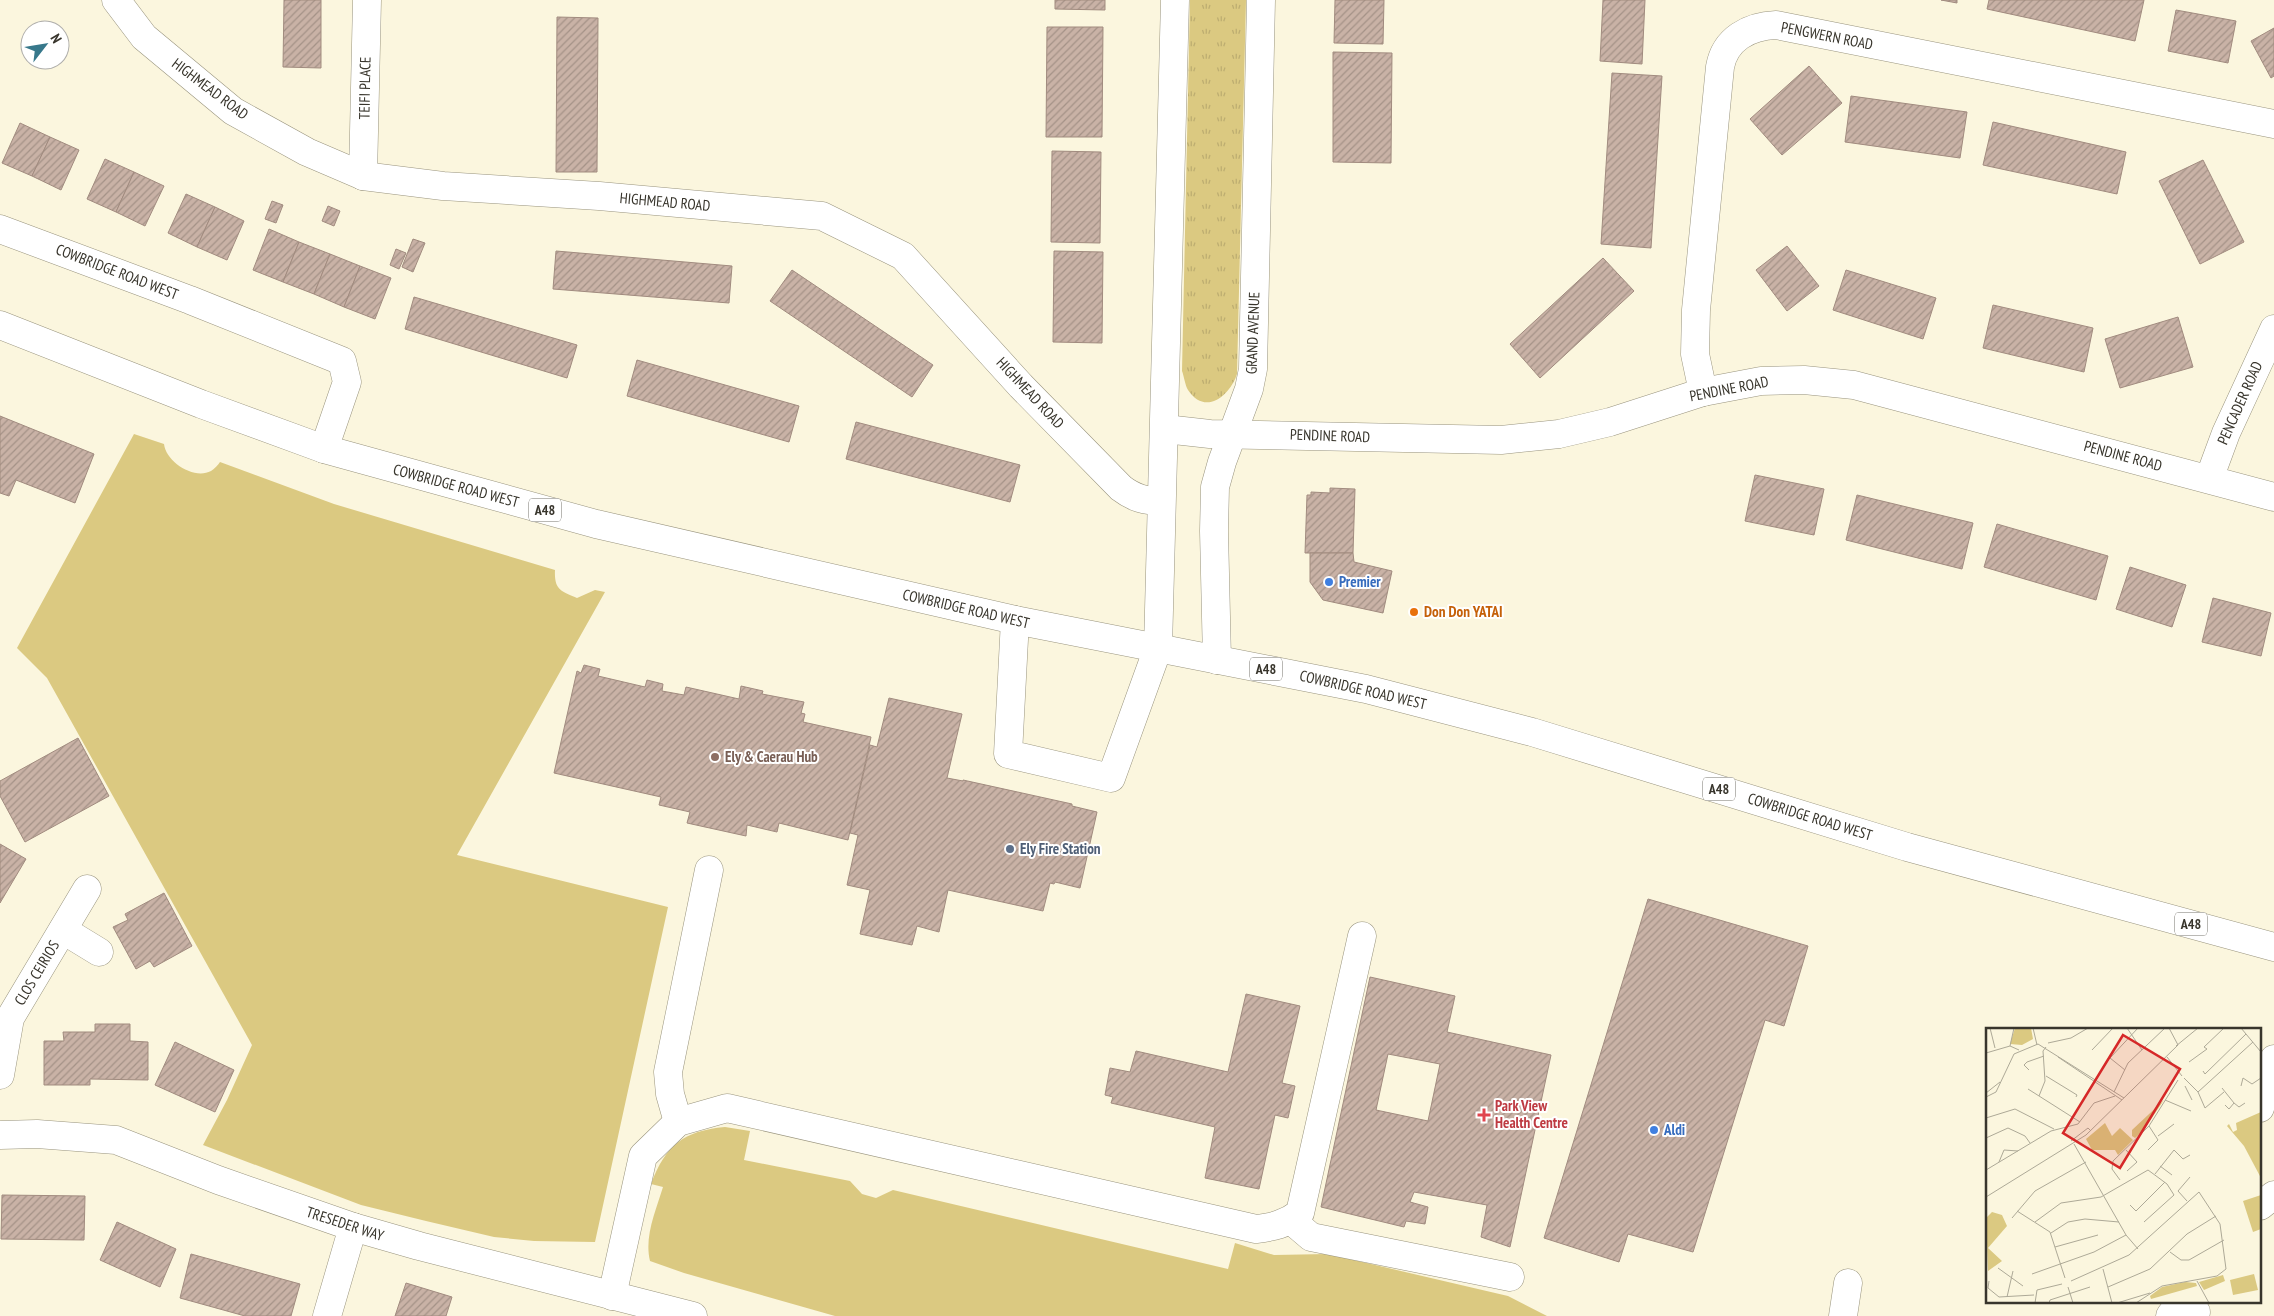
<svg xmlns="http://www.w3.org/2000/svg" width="2274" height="1316" font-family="'PT Sans Narrow',sans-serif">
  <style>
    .grass { fill: url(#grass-tufts) }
    .green { fill: #dbc981 }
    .building { fill: url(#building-hatch); stroke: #a18b7f; fill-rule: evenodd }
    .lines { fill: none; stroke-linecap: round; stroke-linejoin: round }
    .minor-casing { stroke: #99947e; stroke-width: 29 }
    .highway-casing { stroke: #99947e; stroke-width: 29 }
    .minor { stroke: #fff; stroke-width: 28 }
    .highway { stroke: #fff; stroke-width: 28 }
    .shop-dot { fill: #3f7fe0; stroke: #fff; stroke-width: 2 }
    .food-dot { fill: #e8710a; stroke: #fff; stroke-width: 2 }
    .education-dot { fill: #8d6e63; stroke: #fff; stroke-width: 2 }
    .service-dot { fill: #5c6f8a; stroke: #fff; stroke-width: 2 }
    .health-dot { fill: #e0444e; stroke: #fff; stroke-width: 2 }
    .labels { text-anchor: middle; stroke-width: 4; stroke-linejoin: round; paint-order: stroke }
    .shield { fill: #fff; stroke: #74726b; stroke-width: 1 }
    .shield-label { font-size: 14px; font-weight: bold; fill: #38352c }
    .street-label { font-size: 15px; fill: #38352c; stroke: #fff }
    .shop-label { font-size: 15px; font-weight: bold; fill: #366cbe; stroke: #fff; text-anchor: start }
    .food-label { font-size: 15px; font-weight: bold; fill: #c56008; stroke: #fff; text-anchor: start }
    .education-label { font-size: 15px; font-weight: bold; fill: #785e54; stroke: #fff; text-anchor: start }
    .service-label { font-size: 15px; font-weight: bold; fill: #4e5e75; stroke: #fff; text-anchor: start }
    .health-label { font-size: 15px; font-weight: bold; fill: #be3a42; stroke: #fff; text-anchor: start }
    .inset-road { fill: none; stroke: #ada997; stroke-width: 1 }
    .view { fill: #d62828; fill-opacity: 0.15; stroke: #d62828; stroke-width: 2.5 }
    .inset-edge { fill: none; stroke: #38352c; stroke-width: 2.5 }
  </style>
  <defs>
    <pattern id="grass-tufts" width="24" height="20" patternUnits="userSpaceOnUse" patternTransform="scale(1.25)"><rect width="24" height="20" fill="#dbc981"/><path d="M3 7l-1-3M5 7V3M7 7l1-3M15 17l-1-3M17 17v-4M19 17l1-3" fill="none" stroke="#bdad70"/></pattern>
    <pattern id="building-hatch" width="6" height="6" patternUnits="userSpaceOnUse" patternTransform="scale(1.25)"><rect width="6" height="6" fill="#c9b2a6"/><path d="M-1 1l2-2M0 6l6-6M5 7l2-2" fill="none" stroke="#a49287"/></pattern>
  </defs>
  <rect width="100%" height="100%" fill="#fbf6de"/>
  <path class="grass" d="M1190,0h56l-9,374c-7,22 -32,42 -49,16 -3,-5 -4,-14 -6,-19z"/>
  <g class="green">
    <path d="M134,434l30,10c2,18 30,36 47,27 3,-2 7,-6 9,-9l114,42 221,66c-1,20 6,21 22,28l18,-8 10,2 -148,263 211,52 -73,335 -61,-1 -40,-4 -68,-16 -65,-16 -158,-60 24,-45 25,-55 -205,-367 -30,-30z"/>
    <path d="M725,1127l25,4 -6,29 106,21 12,13 14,4 17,-8 335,79 7,-26 39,12 54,-1 180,42 39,20h-712l-151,-43 -34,-12c-6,-24 6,-51 13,-74l-12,-3c15,-39 32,-53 74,-57z"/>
  </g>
  <g class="building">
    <path d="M284,0h37v68l-38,-1z"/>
    <path d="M1055,0h50v10l-50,-1z"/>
    <path d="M1335,0h49l-1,44 -49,-1z"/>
    <path d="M1603,0h42l-3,64 -42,-3z"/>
    <path d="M1941,0h16v3z"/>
    <path d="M1989,0h155l-9,41 -148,-32z"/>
    <path d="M2176,10l60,11 -8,42 -60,-12z"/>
    <path d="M557,17l41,1 -1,154h-41z"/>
    <path d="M1047,27h56l-1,110h-56z"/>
    <path d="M2274,28v48l-3,2 -20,-37z"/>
    <path d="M1333,52l59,1 -1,110 -58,-1z"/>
    <path d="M1809,66l33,37 -60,52 -32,-36z"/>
    <path d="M1612,73l50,3 -11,172 -50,-4z"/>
    <path d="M1851,96l116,16 -7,46 -115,-16z"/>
    <path d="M1993,122l133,30 -9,42 -134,-29z"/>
    <path d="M20,123l30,14 -18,39 -30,-13z"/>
    <path d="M50,137l29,13 -18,40 -29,-14z"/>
    <path d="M1052,151l49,1 -1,91 -49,-1z"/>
    <path d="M105,159l29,13 -18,40 -29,-13z"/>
    <path d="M2203,160l41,82 -44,22 -41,-83z"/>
    <path d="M134,172l30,14 -19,40 -29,-14z"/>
    <path d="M186,194l29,13 -18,40 -29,-14z"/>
    <path d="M272,201l11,4 -7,18 -11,-4z"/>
    <path d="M328,206l12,5 -6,15 -12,-5z"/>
    <path d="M215,207l29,14 -17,39 -30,-13z"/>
    <path d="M269,229l30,13 -16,40 -30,-12z"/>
    <path d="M413,239l12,4 -12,29 -11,-5z"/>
    <path d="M299,242l31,12 -16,40 -31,-12z"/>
    <path d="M1787,246l32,40 -32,25 -31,-41z"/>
    <path d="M396,249l10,4 -7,16 -9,-4z"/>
    <path d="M556,251l176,15 -3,37 -176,-14z"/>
    <path d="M1054,251l49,1 -1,91 -49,-1z"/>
    <path d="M330,254l30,12 -16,41 -30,-13z"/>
    <path d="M1603,258l31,33 -94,87 -30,-34z"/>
    <path d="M360,266l31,12 -16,41 -31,-12z"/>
    <path d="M792,270l141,95 -21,32 -142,-96z"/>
    <path d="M1846,270l90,28 -13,41 -90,-29z"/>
    <path d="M414,297l163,48 -10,33 -162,-49z"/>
    <path d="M1993,305l100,23 -9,44 -101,-24z"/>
    <path d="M2178,317l15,50 -73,21 -15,-49z"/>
    <path d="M637,360l162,46 -10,36 -162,-46z"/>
    <path d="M0,416l94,38 -19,49 -59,-23 -7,16 -9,-3z"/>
    <path d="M856,422l164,43 -10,37 -164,-43z"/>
    <path d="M1755,475l69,14 -10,46 -69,-14z"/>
    <path d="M1330,488l25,1 -2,64h-48l2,-58h4v-3l19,1z"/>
    <path d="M1857,495l116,28 -11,46 -116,-29z"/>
    <path d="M1997,524l111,32 -12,44 -112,-33z"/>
    <path d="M1310,553h43l1,9 38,9 -9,42 -60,-13 -13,-18z"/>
    <path d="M2130,567l56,18 -14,42 -56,-18z"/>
    <path d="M2213,598l58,15 -10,43 -59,-14z"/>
    <path d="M584,665l16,4 -2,7 47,11 2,-7 16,4 -1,7 22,4 2,-8 53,12 2,-13 22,5 -1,3 42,8 -3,11 4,1 -2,8 68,15 -23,103 -69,-17 -2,9 -30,-7 -1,11 -59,-13 3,-11 -31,-7 2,-8 -107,-24 23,-102 4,2z"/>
    <path d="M889,698l73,16 -15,64 16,3v-1l109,24v2l25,6 -17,76 -25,-6 -1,2 -4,-1 -7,28 -95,-21 -9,42 -22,-6 -5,19 -52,-11 10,-44 -23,-5 11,-50 -8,-2 20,-88 7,2z"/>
    <path d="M78,738l31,58 -84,46 -25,-46v-15z"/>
    <path d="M0,844l26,15 -26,44z"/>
    <path d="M164,893l28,53 -38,21 -4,-6 -14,8 -23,-42 15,-7 -3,-6z"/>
    <path d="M1648,899l160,47 -24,80 -19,-6 -72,232 -65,-18 -9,28 -75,-24z"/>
    <path d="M1370,977l85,19 -8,36 104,23 -41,192 -29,-10 6,-32 -73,-13 -4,10 18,5 -3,17 -19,-3 -2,6 -83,-20zM1388,1054l52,10 -12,57 -52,-11z"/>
    <path d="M1246,994l54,12 -18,77 13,3 -7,32 -13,-3 -16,74 -54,-11 10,-51 -104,-24 2,-6 -8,-2 5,-27 20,4 6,-21 92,21z"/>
    <path d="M95,1024h35v17l18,1v38l-58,-1v6h-46v-44h20l-1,-9h32z"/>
    <path d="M175,1042l59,28 -19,42 -60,-27z"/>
    <path d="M2,1195l83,1 -1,44 -83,-1z"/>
    <path d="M117,1222l59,27 -16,38 -60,-27z"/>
    <path d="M191,1254l109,30 -9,32h-46l-65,-18z"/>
    <path d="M406,1283l46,14 -6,19h-51z"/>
  </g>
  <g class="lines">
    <defs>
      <g id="minor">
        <path d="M116,0l28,37 89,74 74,41 56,24 80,10 156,10 223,20 81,40 118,130 100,102c13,10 24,13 40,13"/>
        <path d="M363,176l4,-176"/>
        <path d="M0,229l190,71 152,61 5,21 -23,67"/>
        <path d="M1703,392l-8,-38 1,-44 24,-243c5,-28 29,-41 56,-42l498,99"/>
        <path d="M1165,429l45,5 291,6 58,-6 51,-12 93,-30 58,-11 43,-1 50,5 420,112"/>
        <path d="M2209,479l17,-46 48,-104"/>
        <path d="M1015,620l-7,134 103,24 47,-130 17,-648"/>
        <path d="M1217,660l-3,-129 1,-44 7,-25 27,-73 4,-20 8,-369"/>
        <path d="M63,930l36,22"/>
        <path d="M0,1075l10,-57 77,-129"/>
        <path d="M2260,1108l14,-49"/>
        <path d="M678,1122l-8,-28 -2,-22 41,-202"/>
        <path d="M0,1135l37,-1 79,6 102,40 135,47 66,19 274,70"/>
        <path d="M2260,1206l14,-11"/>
        <path d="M1291,1220l20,17 199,40"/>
        <path d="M612,1296l31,-140 35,-34 49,-14 529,121c17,-2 30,-5 44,-16l62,-277"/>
        <path d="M327,1316l26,-89"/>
        <path d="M1843,1316l5,-33"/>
        <path d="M2170,1316l3,-4h23"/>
      </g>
      <path id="highway" d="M0,325l201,79 123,45 272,75 419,96 351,69 166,43 375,115 367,100"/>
    </defs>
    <use href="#minor" class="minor-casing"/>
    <use href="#highway" class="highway-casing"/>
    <use href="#minor" class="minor"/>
    <use href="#highway" class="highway"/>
  </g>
  <g class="shop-dot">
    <circle cx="1329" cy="582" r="5"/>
    <circle cx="1654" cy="1130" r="5"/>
  </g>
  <circle class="food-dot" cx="1414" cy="612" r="5"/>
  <circle class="education-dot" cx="715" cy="757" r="5"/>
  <circle class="service-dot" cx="1010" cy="849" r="5"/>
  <path class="health-dot" d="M1481.5 1107.5h5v5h5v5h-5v5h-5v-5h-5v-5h5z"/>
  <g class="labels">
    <g class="shield">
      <rect x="529" y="498.5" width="32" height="23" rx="4"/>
      <rect x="1250" y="657.5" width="32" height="23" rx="4"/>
      <rect x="1703" y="777.5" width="32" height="23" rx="4"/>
      <rect x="2175" y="912.5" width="32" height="23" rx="4"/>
    </g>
    <g class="shield-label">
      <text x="545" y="515">A48</text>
      <text x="1266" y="674">A48</text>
      <text x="1719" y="794">A48</text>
      <text x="2191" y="929">A48</text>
    </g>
    <g class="street-label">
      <text transform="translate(1827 36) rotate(11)" y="5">PENGWERN ROAD</text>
      <text transform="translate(365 88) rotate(-89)" y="5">TEIFI PLACE</text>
      <text transform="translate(210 89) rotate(37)" y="5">HIGHMEAD ROAD</text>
      <text transform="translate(665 202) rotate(5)" y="5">HIGHMEAD ROAD</text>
      <text transform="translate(117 272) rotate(21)" y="5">COWBRIDGE ROAD WEST</text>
      <text transform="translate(1253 333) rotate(-88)" y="5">GRAND AVENUE</text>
      <text transform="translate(1729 389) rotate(-11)" y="5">PENDINE ROAD</text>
      <text transform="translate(1030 393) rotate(47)" y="5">HIGHMEAD ROAD</text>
      <text transform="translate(2240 403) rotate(-66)" y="5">PENCADER ROAD</text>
      <text transform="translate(1330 436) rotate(2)" y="5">PENDINE ROAD</text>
      <text transform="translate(2123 456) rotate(15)" y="5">PENDINE ROAD</text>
      <text transform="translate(456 486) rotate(15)" y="5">COWBRIDGE ROAD WEST</text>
      <text transform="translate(966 609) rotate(13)" y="5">COWBRIDGE ROAD WEST</text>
      <text transform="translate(1363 690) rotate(13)" y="5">COWBRIDGE ROAD WEST</text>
      <text transform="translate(1810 817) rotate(17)" y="5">COWBRIDGE ROAD WEST</text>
      <text transform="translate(37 973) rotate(-59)" y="5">CLOS CEIRIOS</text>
      <text transform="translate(345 1224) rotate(18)" y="5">TRESEDER WAY</text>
    </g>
    <g class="shop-label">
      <text x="1339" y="587">Premier</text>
      <text x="1664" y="1135">Aldi</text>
    </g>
    <g class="food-label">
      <text x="1424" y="617">Don Don YATAI</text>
    </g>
    <g class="education-label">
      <text x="725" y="762">Ely &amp; Caerau Hub</text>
    </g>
    <g class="service-label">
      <text x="1020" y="854">Ely Fire Station</text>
    </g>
    <g class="health-label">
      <text x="1495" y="1111">Park View<tspan x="1495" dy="17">Health Centre</tspan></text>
    </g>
  </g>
  <g transform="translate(1986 1028)">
    <rect width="275" height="275" fill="#fbf6de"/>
    <path d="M199,254l11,1 1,3 -46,13 -1,-3 12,-9z" fill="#dbc981"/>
    <path d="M29,0h16l2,11 -11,6 -12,-1zM178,72l-21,31 -8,7 -3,-2v-6zM275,84v66l-17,-32 -17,-20 2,-2 4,8 4,-2 -1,-7zM119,95l7,13 8,-8 13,12 -15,15 -3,-5h-23l-6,-11zM275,167v34l-8,3 -10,-31zM6,184l10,3 5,11 -19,22 14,13 -14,10 -2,-53zM268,246l4,16 -25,5 -3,-15zM237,247l2,6 -21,9 -5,-8z" fill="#dbc981"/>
    <path class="inset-road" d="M4,0l5,20M47,0l4,17M141,0l15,22M183,0l9,17M255,0l20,24M62,15l23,-5 17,-10M24,18l4,-18M190,18l22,-18M106,22l21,-22M0,25l24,-7 9,4M72,29l64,43M181,29l15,19M203,34l18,-13 -3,-2 20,-19M43,42l-5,-5 3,-3 17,-6M139,42l-15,-12 28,-30M217,43l2,3 41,-40M60,48l31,19 -1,2M198,50l14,14 7,16 19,-16M199,58l7,14M255,58l2,-8 9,6 9,-6M236,60l12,15M42,61l52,33M128,64l14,-29 37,-35M212,64l55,-50M0,65l14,-11M53,68l6,-15 -2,-30 3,-4M0,69l10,-5 18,-38 24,-10 86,54M179,72l26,11M239,77l4,4 5,-6 5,4 6,-4M0,90l29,-9 39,20M172,108l16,-12M0,110l22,-10 17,8 5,7M85,113l17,-13 3,3M88,116l52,91 12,14M140,122l11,12 -10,9M162,122l10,-10 -9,-14M13,134l5,-12 14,1M174,138l12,9M0,142l65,-39 27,-7 16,-21 21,-7M169,146l19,-24 9,9 7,-4M134,152l-8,-11 1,-8 36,-35 29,-46M0,169l100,-62 92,-90M201,173l-9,-10 12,-14M144,177l6,6 29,-29M31,183l33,21 15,46M26,190l23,-27 51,-29M49,194l26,-19 40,-6 47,-27 19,14 7,11 -30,27M65,205l17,-11 17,-3 34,3M69,219l43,-12M184,224l11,8h8l35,-20M12,240l25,18M117,241l9,34M46,246l62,-22 32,-17M3,253l-1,7 11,9 35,-2M85,253l58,-26 70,-63 21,32 6,45 -9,7 -55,10 -26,17M211,253l12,22M82,259l5,16M122,259l42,-18 37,-35 29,-18M21,269l6,-26M49,275l2,-13 25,-6M63,275l1,-3 40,-13M131,275l33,-10"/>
    <path class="view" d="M137,7l57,34 -60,99 -57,-35z"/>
    <rect width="275" height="275" class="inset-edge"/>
  </g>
  <g transform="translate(45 45) rotate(59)"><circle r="24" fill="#ffffff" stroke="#afaeab"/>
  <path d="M0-4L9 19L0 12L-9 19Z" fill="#37788b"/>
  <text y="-8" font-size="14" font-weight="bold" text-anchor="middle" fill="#38352c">N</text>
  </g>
</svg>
